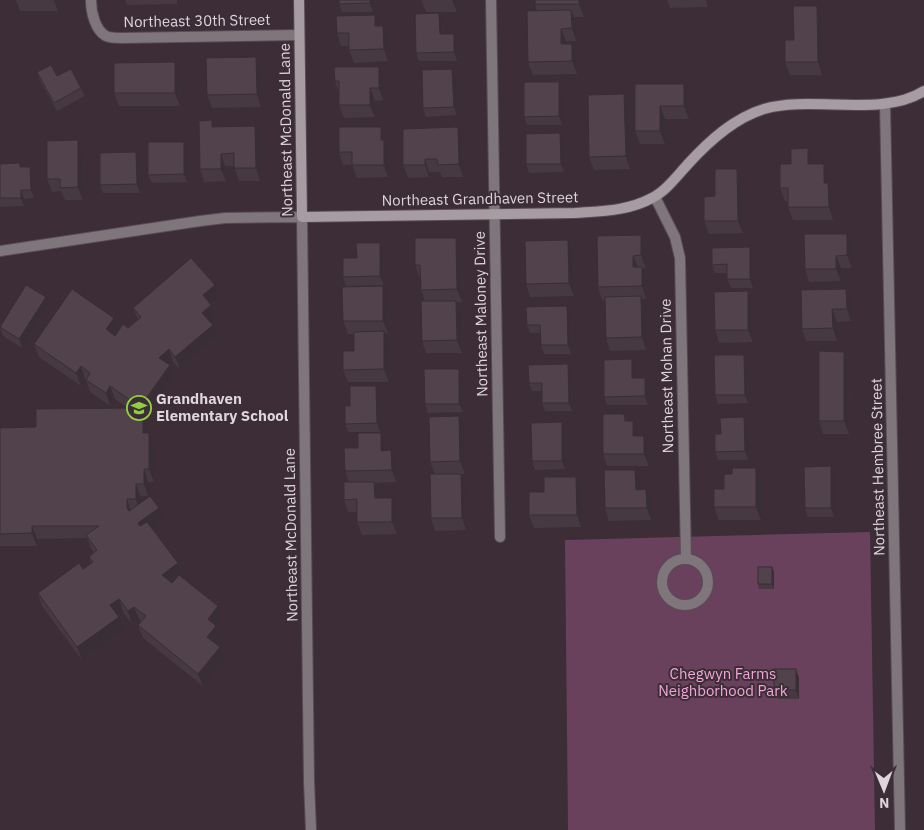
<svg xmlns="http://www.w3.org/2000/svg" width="924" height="830" font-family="'IBM Plex Sans',sans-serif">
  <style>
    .green { fill: #69415c }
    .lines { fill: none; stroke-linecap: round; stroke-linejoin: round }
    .street-casing { stroke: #594b55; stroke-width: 12 }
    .secondary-casing { stroke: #594b55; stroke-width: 12 }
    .street { stroke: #7e767b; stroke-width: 10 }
    .secondary { stroke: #a89ca3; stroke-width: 10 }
    .wall { fill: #473941; fill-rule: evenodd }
    .shaded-wall { fill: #392e35 }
    .building { fill: #52424c; stroke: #392e35 }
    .labels { text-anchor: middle; stroke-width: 4; stroke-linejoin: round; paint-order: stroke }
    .street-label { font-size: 15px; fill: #dfd5dc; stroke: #3c2d37 }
    .poi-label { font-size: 15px; font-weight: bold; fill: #dfd5dc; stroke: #3c2d37; text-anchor: start }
    .park-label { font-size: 15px; fill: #f1a6d8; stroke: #3c2d37 }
  </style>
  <rect width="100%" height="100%" fill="#3c2d37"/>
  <path class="green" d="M870,532l5,298h-307l-3,-290z"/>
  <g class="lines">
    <defs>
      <g id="street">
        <path d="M91,0c0,12 4,30 15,36 4,2 11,2 16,2l177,-3"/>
        <path d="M491,0l9,537"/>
        <path d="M885,104l15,726"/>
        <path d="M655,197l20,40 5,21 6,301"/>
        <path d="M0,251l200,-30 25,-3 77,-1 7,564 2,49"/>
        <circle cx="685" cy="582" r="23"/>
      </g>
      <path id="secondary" d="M299,0l3,217 273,-4c27,-2 53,-2 77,-15 14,-7 25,-22 36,-34 21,-23 46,-46 76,-55 48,-14 118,9 160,-18"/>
    </defs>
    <use href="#street" class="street-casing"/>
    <use href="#secondary" class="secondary-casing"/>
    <use href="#street" class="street"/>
    <use href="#secondary" class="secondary"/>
  </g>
  <g class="wall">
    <path d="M16,0h42v11h-38z"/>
    <path d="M125,0h52v4l-50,1z"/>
    <path d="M373,0v12h-31l-3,-8z"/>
    <path d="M421,0h36v12h-31z"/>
    <path d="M584,0v17h-10l2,6v18h-10v3l10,12 1,18 -44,1 -5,-13 9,-51 -2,-7z"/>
    <path d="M667,0h41v7l-38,1z"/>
    <path d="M817,6l5,13v56h-32l-5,-13z"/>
    <path d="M442,22l1,12 14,8v19h-38l-3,-8z"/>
    <path d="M379,26l8,13 1,22 -34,2 -5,-13v-4h-8l-4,-13z"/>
    <path d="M256,57l5,13v37l-49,1 -5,-13z"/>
    <path d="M452,69l4,8 1,38 -31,2 -3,-9z"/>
    <path d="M37,72l20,4 24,12 4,8 -28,15 -17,-30z"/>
    <path d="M179,75l1,31h-61l-5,-13z"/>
    <path d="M383,79v21l-8,1v16l-31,1 -5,-13v-12l-4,-12z"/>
    <path d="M559,82l3,8v35h-35l-3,-8z"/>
    <path d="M635,84l54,13v22h-24v25h-25l-5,-13z"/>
    <path d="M624,94l4,13 2,62 -36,1 -5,-13z"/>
    <path d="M214,127l46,12v42h-21l-5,-15h-9l1,15 -22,1 -4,-13z"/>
    <path d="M381,127l4,13v5l3,7v25l-31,1 -5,-13h-9l-4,-13z"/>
    <path d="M462,140l1,37h-21l-2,-5h-11v5l-21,1 -5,-13z"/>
    <path d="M184,142l3,8v32l-35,1 -4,-8z"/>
    <path d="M564,142v30l-35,1 -3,-9z"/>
    <path d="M82,153l1,47h-18l-4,-9 -9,1 -5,-13z"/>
    <path d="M139,161l1,32h-37l-3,-8z"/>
    <path d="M813,161v3h11l4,12v7l5,12v25h-40l-5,-13v-6h-3l-5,-13 11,-24z"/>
    <path d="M0,164l21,3 12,9 1,22 -10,1v7l-24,1z"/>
    <path d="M737,169l4,12 2,52 -34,1 -5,-13 11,-25z"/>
    <path d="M641,235l4,13 1,20h-4l4,12v19h-4l4,10v41l-36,1 -4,-13 -1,-38h-3l-4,-13z"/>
    <path d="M456,238l4,12 2,52h-5l4,11 1,40h-36l-4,-12 3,-40 -4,-11v-12h-1l-5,-13z"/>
    <path d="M852,246v22h-11v13l-32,1 -4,-13z"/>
    <path d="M383,251l1,34 -38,1 -3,-9z"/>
    <path d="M573,253l1,43 -44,1 -4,-13z"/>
    <path d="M753,256v32h-22l-4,-9v-6h-12l-3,-8z"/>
    <path d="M215,285l4,13 -8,7 4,13 -5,4 7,15 -37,32 -7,-7 -3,3 4,12 -29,43 -2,-2 5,13v2l6,13v36h-6v14h-8v7l23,17 -11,8 26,35 4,13h-1l37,30 5,13 -7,7 5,12 -5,6 8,15 -21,27 -60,-48 -5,-13 3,-4 -2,-2 -7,5 -9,-12 -5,4 5,14 -41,30 -40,-54 -4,-13 45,-24 8,-6 -2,-6 5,-4 -3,-5 -4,-10 -50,1v7h-37v-118l36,-1 93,-18 -14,-10 -5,7 -20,-14 -4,-13h-1l-4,7 -42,-29 -5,-13 80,-26 4,12 -3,5v1l13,-8 10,-8 -5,-12zM137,414l6,4h-5z"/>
    <path d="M846,289l5,13v19l-14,1v19h-31l-4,-12z"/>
    <path d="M46,297l3,8 -27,43 -19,-12 -3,-9z"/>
    <path d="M387,299l1,34h-4l4,11 1,38h-41l-5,-12 11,-19v-17h-6l-5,-13z"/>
    <path d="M752,304l1,38 -34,1 -4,-13z"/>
    <path d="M570,315l1,39h-27l-3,-9 -1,-12h-10l-3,-8z"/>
    <path d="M844,352l4,12 1,70h-26l-4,-13z"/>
    <path d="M744,355l3,8 1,40 -30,1 -3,-9z"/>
    <path d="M635,368v10h10l3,9v18h-41l-3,-8z"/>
    <path d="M571,373l1,38h-27l-3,-8v-12h-10l-3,-8z"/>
    <path d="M462,377l1,35 -35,1 -3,-9z"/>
    <path d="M379,394l1,38h-32l-3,-8 5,-18z"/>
    <path d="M624,414l3,7h6l5,12v3h6l5,12v18h-42l-4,-12z"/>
    <path d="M459,416l5,13 1,45h-4l4,12 1,44 -31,1 -4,-13 4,-44 -5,-12z"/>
    <path d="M744,417l4,9v34h-30l-3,-8 6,-18z"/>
    <path d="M565,431v38l-30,1 -3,-9z"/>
    <path d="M385,445v6l11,12v19l-21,1 4,11v4l17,12 1,24 -35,1 -5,-13v-10h-9l-4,-12 5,-18 -4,-11z"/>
    <path d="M831,466l3,9v42h-26l-3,-9z"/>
    <path d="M576,477l5,12v38l-47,1 -5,-13 15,-23z"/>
    <path d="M761,481v39h-42l-5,-13 10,-18z"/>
    <path d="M640,482v8l11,12v18l-42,1 -4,-13z"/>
    <path d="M774,571v18h-15l-1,-5z"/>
    <path d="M799,678v21h-21l-4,-9z"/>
  </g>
  <g class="shaded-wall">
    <path d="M54,0h4v11z"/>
    <path d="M370,0h3v12l-3,-9z"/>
    <path d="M452,0h5v12z"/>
    <path d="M579,0h5v17l-5,-13z"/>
    <path d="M706,0h2v7z"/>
    <path d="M817,6l5,13v56l-4,-13z"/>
    <path d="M571,10l5,13v18l-4,-13z"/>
    <path d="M439,13l3,9 1,21 -3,-9z"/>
    <path d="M375,15l4,13 -4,-2z"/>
    <path d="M383,26l4,13 1,22 -4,-12z"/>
    <path d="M561,29l5,12v16l-5,-13z"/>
    <path d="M454,34l3,8v19l-3,-9z"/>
    <path d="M572,44l4,12 1,18 -5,-13z"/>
    <path d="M256,57l5,13v37l-4,-13z"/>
    <path d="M175,62l4,13 1,31 -5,-13z"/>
    <path d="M379,67l4,12v21l-4,-12z"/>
    <path d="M452,69l4,8 1,38 -3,-8z"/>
    <path d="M559,82l3,8v35l-3,-9z"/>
    <path d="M684,84l5,13v22l-5,-13z"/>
    <path d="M370,88l5,13v16l-5,-12z"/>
    <path d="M624,94l4,13 2,62 -4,-13z"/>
    <path d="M660,106l5,13v25l-5,-13z"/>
    <path d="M255,126l5,13v42l-4,-13z"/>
    <path d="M381,127l4,13v5l3,7v25l-4,-12 -3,-25z"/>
    <path d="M458,127l4,13 1,37 -4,-13z"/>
    <path d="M560,133l4,9v30l-3,-8z"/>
    <path d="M78,140l4,13 1,47 -5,-13z"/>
    <path d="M184,142l3,8v32l-3,-8z"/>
    <path d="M808,148l5,13v15l-5,-12z"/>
    <path d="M136,152l3,9 1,32 -3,-9z"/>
    <path d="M221,154l4,12 1,15 -5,-12z"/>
    <path d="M425,159l4,13v5l-4,-12z"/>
    <path d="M824,164l4,12v19l-4,-12z"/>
    <path d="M30,167l3,9 1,22 -3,-8z"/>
    <path d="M737,169l4,12 2,52 -5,-12z"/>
    <path d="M828,183l5,12v25l-4,-13z"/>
    <path d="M21,190l3,9v7l-3,-8z"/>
    <path d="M847,234l5,12v22l-5,-13z"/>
    <path d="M641,235l4,13 1,20 -5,-13z"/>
    <path d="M456,238l4,12 2,52 -5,-13z"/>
    <path d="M568,240l5,13 1,43 -5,-13z"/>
    <path d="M380,243l3,8 1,34 -4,-9z"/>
    <path d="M750,247l3,9v32l-3,-9z"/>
    <path d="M633,256l5,12 -5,-1z"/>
    <path d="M836,256l5,12v13l-5,-12z"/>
    <path d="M642,267l4,13v19l-4,-13z"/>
    <path d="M215,285l4,13 -12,10 -4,-13z"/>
    <path d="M383,286l4,13 1,34 -5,-12z"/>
    <path d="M846,289l5,13v19l-4,-12z"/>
    <path d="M748,291l4,13 1,38 -5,-12z"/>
    <path d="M641,296l5,13v41l-4,-13z"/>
    <path d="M46,297l3,8 -27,43 -3,-9z"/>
    <path d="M456,301l5,12 1,40 -5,-13z"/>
    <path d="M211,305l4,13 -8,7 -5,-12z"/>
    <path d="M567,306l3,9 1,39 -3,-9z"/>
    <path d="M832,309l5,13v19l-4,-13z"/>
    <path d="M114,318l4,12 -8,12 -4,-13z"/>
    <path d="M213,325l4,12 -37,32 -5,-12z"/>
    <path d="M384,331l4,13 1,38 -5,-13z"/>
    <path d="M169,349l4,13 -3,3 4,12 -29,43 -5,-13 19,-49z"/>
    <path d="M844,352l4,12 1,70 -5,-13z"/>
    <path d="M744,355l3,8 1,40 -3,-8z"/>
    <path d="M632,359l3,9v19l-3,-9z"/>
    <path d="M568,364l3,9 1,38 -3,-8z"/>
    <path d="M81,366l4,13 -4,7 -5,-13z"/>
    <path d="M459,369l3,8 1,35 -4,-8z"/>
    <path d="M645,378l3,9v18l-3,-9z"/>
    <path d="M110,386l5,13 -5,7 -4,-13z"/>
    <path d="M376,386l3,8 1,38 -3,-9z"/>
    <path d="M135,408l4,13 -4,-3z"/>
    <path d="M459,416l5,13 1,45 -5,-13z"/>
    <path d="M744,417l4,9v34l-3,-9z"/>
    <path d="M143,418l5,13v15l-5,-13z"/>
    <path d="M633,421l5,12v15l-5,-12z"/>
    <path d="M562,422l3,9v38l-3,-8z"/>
    <path d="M149,433l5,13v36l-5,-13z"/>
    <path d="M381,433l4,12 1,18 -5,-12z"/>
    <path d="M644,436l5,12v18l-5,-12z"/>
    <path d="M391,450l5,13v19l-4,-12z"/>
    <path d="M831,466l3,9v42l-3,-9z"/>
    <path d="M756,468l5,13v39l-5,-13z"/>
    <path d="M144,469l4,13v14l-4,-12z"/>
    <path d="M635,470l5,12v20l-4,-12z"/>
    <path d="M461,474l4,12 1,44 -4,-12z"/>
    <path d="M576,477l5,12v38l-4,-12z"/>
    <path d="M374,482l5,12v17l-4,-13z"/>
    <path d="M136,484l4,12v16l-4,-13z"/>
    <path d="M646,489l5,13v18l-4,-12z"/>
    <path d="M392,498l4,12 1,24 -5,-12z"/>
    <path d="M127,499l4,13v9l-4,-13z"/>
    <path d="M159,508l4,12 -21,16 -4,-13z"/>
    <path d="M32,526l5,13v7l-5,-13z"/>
    <path d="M178,563l4,13 -16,11 -4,-12z"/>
    <path d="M772,567l2,4v18l-2,-5z"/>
    <path d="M119,599l4,13 -8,6 -5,-13z"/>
    <path d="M218,606l5,13 -7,7 5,12 -9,11 -5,-12 1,-18z"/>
    <path d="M134,607l5,12 -7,5 -4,-13z"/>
    <path d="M119,617l4,13 -41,30 -5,-13z"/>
    <path d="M220,647l4,12 -21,27 -5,-12z"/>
    <path d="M796,669l3,9v21l-3,-9z"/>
  </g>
  <g class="building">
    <path d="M339,0h31v3l-31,1z"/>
    <rect x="535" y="0" width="44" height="4"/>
    <path d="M793,6h24l1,56h-33v-22h9z"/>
    <path d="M571,10l1,18 -11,1v15h11v17l-44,1 -1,-51z"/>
    <path d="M439,13l1,21h14v18l-38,1 -1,-39z"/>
    <path d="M375,15v11h8l1,23 -35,1v-17h-12l-1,-17z"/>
    <path d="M256,57l1,37 -50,1 -1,-37z"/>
    <path d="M175,62v31h-61v-30z"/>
    <path d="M51,65l6,11 14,-7 10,19 -27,15 -17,-31z"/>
    <path d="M334,67h45v21h-9v17h-31v-24h-4z"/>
    <path d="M452,69l2,38 -31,1 -1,-38z"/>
    <path d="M524,82h35v34l-35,1z"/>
    <path d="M635,84h49v22h-24v25h-25z"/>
    <path d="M624,94l2,62 -37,1 -1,-62z"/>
    <path d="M212,120v7l43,-1 1,42h-22v-15l-13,1v15h-21l-1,-48z"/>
    <path d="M339,127h42v13h3v25h-32v-13h-13z"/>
    <path d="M458,127l1,37 -21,1 -1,-6h-12v6h-22v-36z"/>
    <path d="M560,133l1,31h-35v-30z"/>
    <path d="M78,140v47l-18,1v-9h-13v-38z"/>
    <path d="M148,142h36v32l-36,1z"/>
    <path d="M808,148v16h16v19h4l1,24h-41v-19h-8v-24h11v-15z"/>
    <path d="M136,152l1,32 -37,1v-32z"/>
    <path d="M20,163v4h10l1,23h-10v8h-21v-34z"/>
    <path d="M715,169h22l1,52h-34v-24l11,-1z"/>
    <path d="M804,234h43v21l-11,1v13h-31z"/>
    <path d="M641,235v20l-8,1v11h9v19l-44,1 -1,-51z"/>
    <path d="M415,238h41l1,51 -36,1 -1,-25h-5z"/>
    <path d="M568,240l1,43 -43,1 -1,-43z"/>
    <path d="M356,243h24v33l-37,1v-19h14z"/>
    <path d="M750,247v32h-23v-15l-15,1v-17z"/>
    <path d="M191,258l24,27 -12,10 8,10 -9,8 11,12 -38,32 -6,-8 -10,9 11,7 -30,42 -30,-21 -4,7 -20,-13 4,-7 -9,-7 -5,7 -42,-29 38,-55 42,29 -8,11 9,7 8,-12 5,4 13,-11 -8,-9z"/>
    <path d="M26,285l20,12 -27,42 -19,-12z"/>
    <path d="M383,286v35h-40l-1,-34z"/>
    <path d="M846,289l1,20h-15l1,19 -31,1 -1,-39z"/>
    <path d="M748,291v39h-33l-1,-38z"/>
    <path d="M641,296l1,41 -36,1 -1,-41z"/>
    <path d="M421,301h35l1,39 -35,1z"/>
    <path d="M567,306l1,39h-27l-1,-20h-13l-1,-18z"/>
    <path d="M384,331v38l-41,1v-19h11v-19z"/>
    <path d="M819,351l25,1v69h-25z"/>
    <path d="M714,355h30l1,40h-30z"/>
    <path d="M632,359v19h13v18l-41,1v-37z"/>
    <path d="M568,364l1,39h-27v-20h-13l-1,-18z"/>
    <path d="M424,369h35v35h-34z"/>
    <path d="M350,386h26l1,37 -32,1v-18h5z"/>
    <path d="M135,408v10h8v15h6v36h-5v15h-8v15h-9v9l2,3 21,-15 9,12 -21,15 2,3 7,-4 31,41 -16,12 10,8 7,-8 39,31 -10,13 8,7 -9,11 13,10 -22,27 -60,-49 8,-9 -12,-9 -6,4 -9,-12 -9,6 9,12 -42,30 -39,-54 41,-30 4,6 10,-7 -4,-5 8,-7 -11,-15 13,-9h-67v7l-32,1v-106l36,-1v-18z"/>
    <path d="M603,414h21l1,7h8v15h11v18h-41z"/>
    <path d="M459,416l1,45 -30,1 -1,-45z"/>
    <path d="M744,417l1,34 -30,1v-18h6l-1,-16z"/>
    <path d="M562,422v39h-30l-1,-38z"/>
    <path d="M358,433h23v18l10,-1 1,20 -47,1 -1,-23h14z"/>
    <path d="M831,466v42h-26l-1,-41z"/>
    <path d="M732,468h24v39h-42v-18h10v-15h8z"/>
    <path d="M604,470h31l1,20 10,-1 1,19h-42z"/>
    <path d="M430,474h31l1,44h-31z"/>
    <path d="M544,477h32l1,38h-48v-23h15z"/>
    <path d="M344,482h30l1,16h17v24h-35v-23l-13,1z"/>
    <rect x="758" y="567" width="14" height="17"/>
    <rect x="774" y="669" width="22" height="21"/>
  </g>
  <defs>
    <symbol id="school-ring" viewBox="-11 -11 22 22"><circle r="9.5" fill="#3c2d37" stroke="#91cd3f" stroke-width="1.5"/><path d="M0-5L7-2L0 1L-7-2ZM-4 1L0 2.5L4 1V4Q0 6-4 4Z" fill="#91cd3f"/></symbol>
  </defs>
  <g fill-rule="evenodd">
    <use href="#school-ring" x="125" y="394" width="28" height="28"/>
  </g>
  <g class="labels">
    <g class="street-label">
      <text transform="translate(197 21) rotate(-1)" y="5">Northeast 30th Street</text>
      <text transform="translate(286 130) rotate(-91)" y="5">Northeast McDonald Lane</text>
      <text transform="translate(480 199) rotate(-1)" y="5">Northeast Grandhaven Street</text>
      <text transform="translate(481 314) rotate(-91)" y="5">Northeast Maloney Drive</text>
      <text transform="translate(667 376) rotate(-91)" y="5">Northeast Mohan Drive</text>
      <text transform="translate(878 467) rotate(-91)" y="5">Northeast Hembree Street</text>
      <text transform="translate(291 535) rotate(-91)" y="5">Northeast McDonald Lane</text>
    </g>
    <g class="poi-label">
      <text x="156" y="404">Grandhaven<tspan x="156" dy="17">Elementary School</tspan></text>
    </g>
    <g class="park-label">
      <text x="723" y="679">Chegwyn Farms<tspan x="723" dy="17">Neighborhood Park</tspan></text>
    </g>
  </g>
  <g transform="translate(884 790) rotate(179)" stroke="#3c2d37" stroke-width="4" paint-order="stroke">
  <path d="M0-4L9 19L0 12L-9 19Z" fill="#dfd5dc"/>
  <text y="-8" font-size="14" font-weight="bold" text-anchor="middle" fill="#dfd5dc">N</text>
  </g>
</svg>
